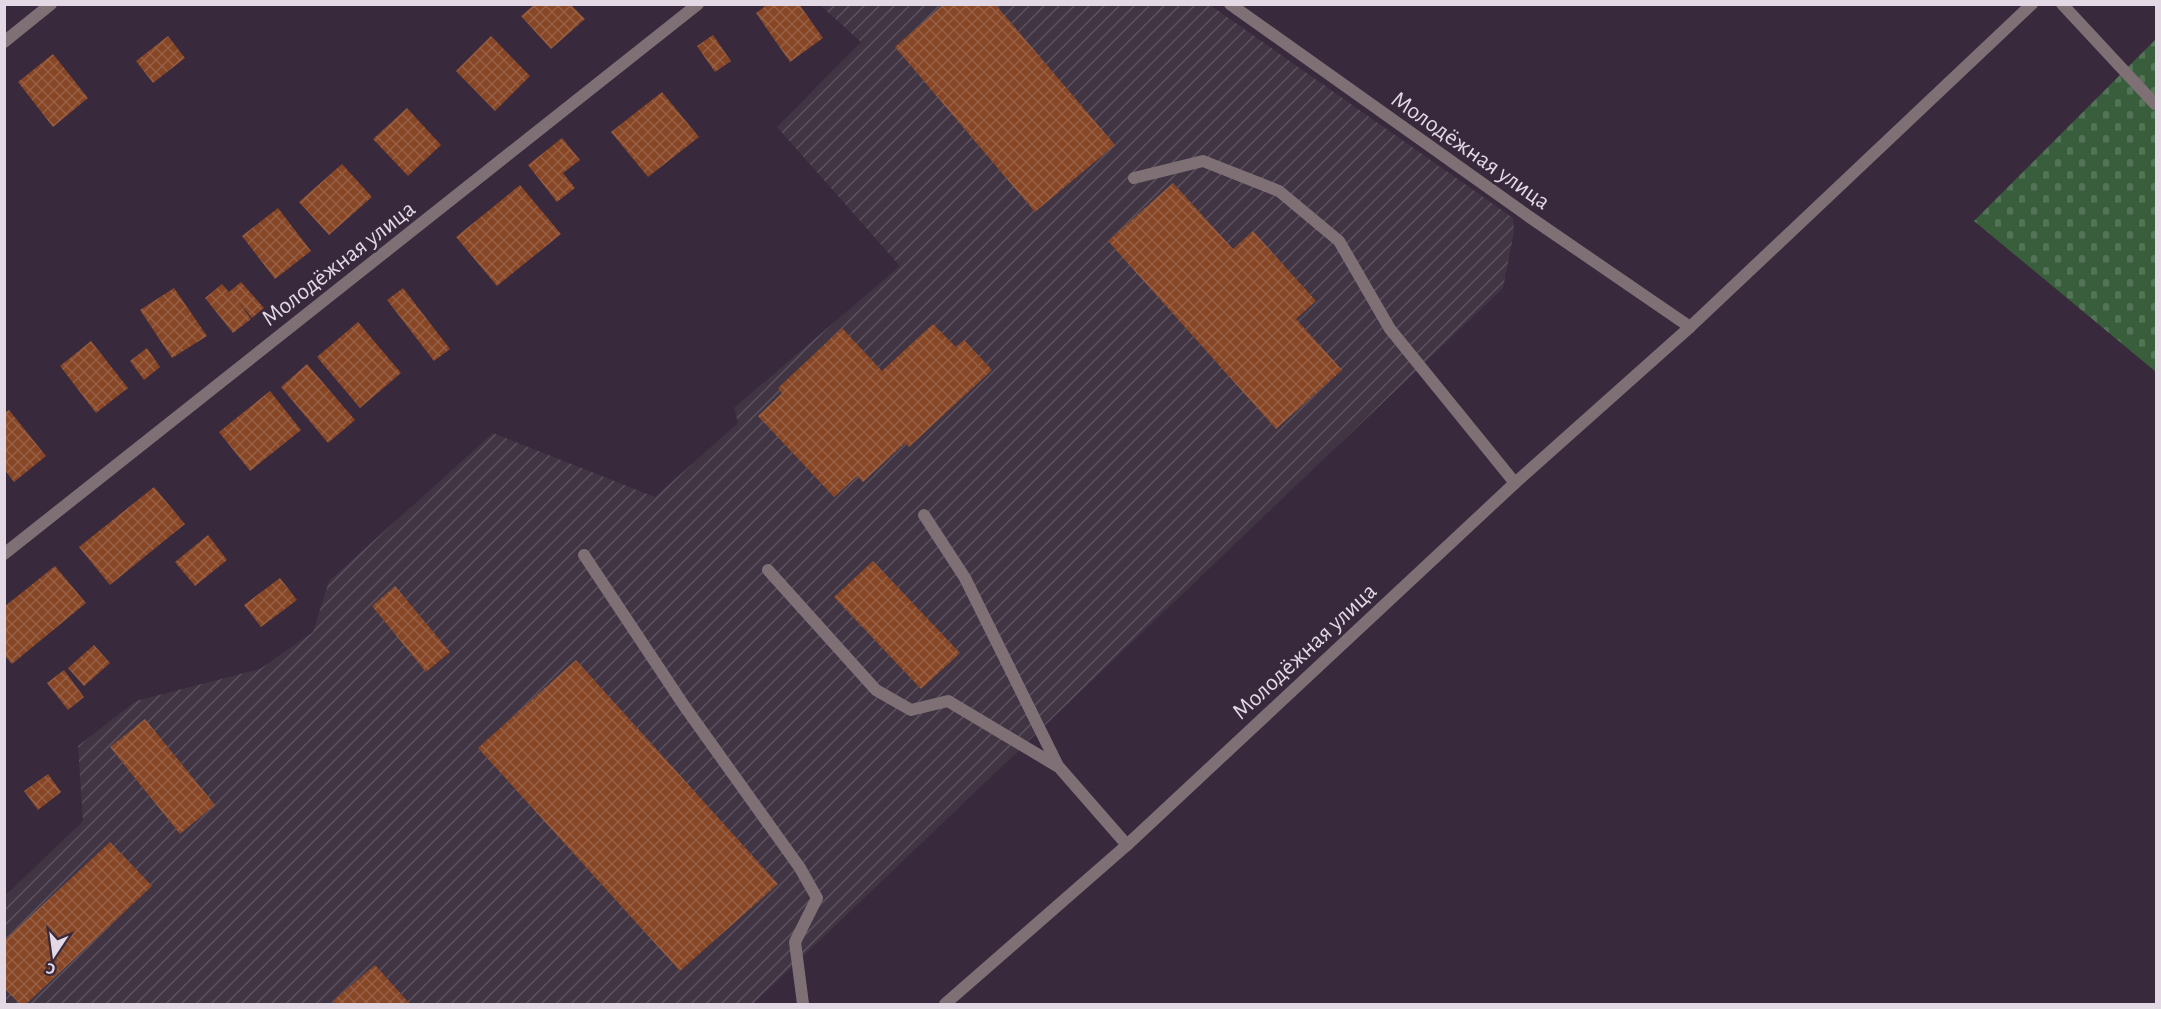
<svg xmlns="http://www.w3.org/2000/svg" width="2161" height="1009" font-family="'Alegreya Sans',sans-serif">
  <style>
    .industrial { fill: url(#industrial-furrows) }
    .cemetery { fill: url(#cemetery-stones) }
    .building { fill: url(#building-cross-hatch) }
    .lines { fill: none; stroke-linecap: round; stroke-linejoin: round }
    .service { stroke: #7e7074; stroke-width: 12 }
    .minor { stroke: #7e7074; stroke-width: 12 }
    .labels { text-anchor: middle; stroke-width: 5; stroke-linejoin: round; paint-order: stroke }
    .street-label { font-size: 24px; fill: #e2d9e5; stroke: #38293c }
  </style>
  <defs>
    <pattern id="industrial-furrows" width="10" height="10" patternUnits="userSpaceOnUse" patternTransform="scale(1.5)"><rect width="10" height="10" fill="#413544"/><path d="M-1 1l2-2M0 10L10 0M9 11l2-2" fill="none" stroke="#5c525f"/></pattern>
    <pattern id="cemetery-stones" width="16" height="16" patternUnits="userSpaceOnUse" patternTransform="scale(1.5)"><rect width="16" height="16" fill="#385e3c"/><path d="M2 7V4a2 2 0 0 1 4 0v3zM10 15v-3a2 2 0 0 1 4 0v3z" fill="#547458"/></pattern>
    <pattern id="building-cross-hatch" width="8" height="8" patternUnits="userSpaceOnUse" patternTransform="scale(1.5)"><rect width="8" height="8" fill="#874626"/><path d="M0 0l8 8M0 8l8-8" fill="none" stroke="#986045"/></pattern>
  </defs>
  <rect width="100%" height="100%" fill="#38293c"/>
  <path class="industrial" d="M820,5h390l303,213 1,14 -11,56 -750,716h-748v-108l78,-75 -5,-75 58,-45 124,-32 53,-37 16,-51 164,-148 162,64 83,-74 -4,-15 166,-142 -123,-139 84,-85z"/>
  <path class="cemetery" d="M2156,39v333l-182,-151z"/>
  <g class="building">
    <path d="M768,4h31l24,34 -33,24 -34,-49z"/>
    <path d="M944,4h51l120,141 -80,67 -140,-165z"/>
    <path d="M534,5h37l14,14 -34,30 -30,-33z"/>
    <path d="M713,35l18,26 -16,11 -18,-26z"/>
    <path d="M168,36l17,22 -32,25 -17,-22z"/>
    <path d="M491,36l39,40 -35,35 -39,-40z"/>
    <path d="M53,54l35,44 -35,29 -35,-45z"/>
    <path d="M662,92l37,45 -51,40 -37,-45z"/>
    <path d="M407,108l34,37 -33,31 -35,-37z"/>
    <path d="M562,138l18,22 -17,13 12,15 -18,14 -29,-37z"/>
    <path d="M342,164l30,33 -43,38 -30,-33z"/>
    <path d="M1173,183l60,66 20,-18 63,70 -20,18 46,51 -66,59 -168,-188z"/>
    <path d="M520,185l41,49 -64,52 -41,-49z"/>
    <path d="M278,208l33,43 -36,28 -33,-43z"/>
    <path d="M241,282l23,26 -12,10 -14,-17 13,18 -18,14 -28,-35 17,-14 7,8z"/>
    <path d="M174,288l33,48 -35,22 -32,-48z"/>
    <path d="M403,288l47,61 -16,12 -47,-61z"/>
    <path d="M358,322l43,51 -41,35 -43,-51z"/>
    <path d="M933,324l23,23 8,-7 28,30 -83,77 -4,-4 -42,39 -6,-6 -23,21 -76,-81 24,-23 -4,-5 64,-60 40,43z"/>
    <path d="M91,341l37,47 -32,25 -36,-47z"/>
    <path d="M147,348l13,19 -16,13 -14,-19z"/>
    <path d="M307,364l48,56 -27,23 -47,-56z"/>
    <path d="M270,391l31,39 -51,41 -31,-39z"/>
    <path d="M9,410l37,46 -32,26 -10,-13v-56z"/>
    <path d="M154,487l31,37 -75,61 -31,-38z"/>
    <path d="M208,535l19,25 -32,26 -20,-24z"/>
    <path d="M873,561l87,92 -39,36 -87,-92z"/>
    <path d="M55,566l31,37 -74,61 -8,-9v-48z"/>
    <path d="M280,578l17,22 -36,27 -17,-22z"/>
    <path d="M395,586l55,66 -24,20 -54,-66z"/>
    <path d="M94,645l16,18 -26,23 -16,-18z"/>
    <path d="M576,660l202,224 -98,87 -202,-223z"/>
    <path d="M64,670l20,27 -16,13 -21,-27z"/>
    <path d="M145,719l70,86 -35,29 -70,-87z"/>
    <path d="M48,774l13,18 -23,18 -14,-19z"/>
    <path d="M110,842l42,44 -126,118h-6l-16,-16v-47z"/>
    <path d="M375,965l35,39h-73l-4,-3z"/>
  </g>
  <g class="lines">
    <g class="service">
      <path d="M2062,4l93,100"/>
      <path d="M1134,178l69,-17 76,30 60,50 51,88 125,154"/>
      <path d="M924,515l41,63 93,188 69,79"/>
      <path d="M584,555l101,152 115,161 17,30 -22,44 8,62"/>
      <path d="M768,570l108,120 35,20 37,-9 109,65"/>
    </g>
    <g class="minor">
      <path d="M1230,4l301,214 159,109"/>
      <path d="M4,42l47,-38"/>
      <path d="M4,554l694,-550"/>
      <path d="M945,1004l182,-159 388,-362 175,-156 342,-323"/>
    </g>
  </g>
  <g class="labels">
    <g class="street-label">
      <text transform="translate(1471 150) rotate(35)" y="8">Молодёжная улица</text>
      <text transform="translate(338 263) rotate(-38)" y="8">Молодёжная улица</text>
      <text transform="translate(1304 651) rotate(-43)" y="8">Молодёжная улица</text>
    </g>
  </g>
  <rect width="2161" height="1009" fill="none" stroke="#e2d9e5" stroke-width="12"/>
  <g transform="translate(54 955) rotate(193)" stroke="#38293c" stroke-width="4.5" paint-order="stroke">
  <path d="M0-4.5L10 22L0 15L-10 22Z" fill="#e2d9e5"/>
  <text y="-9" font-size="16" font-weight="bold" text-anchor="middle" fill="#e2d9e5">С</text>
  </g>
</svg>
